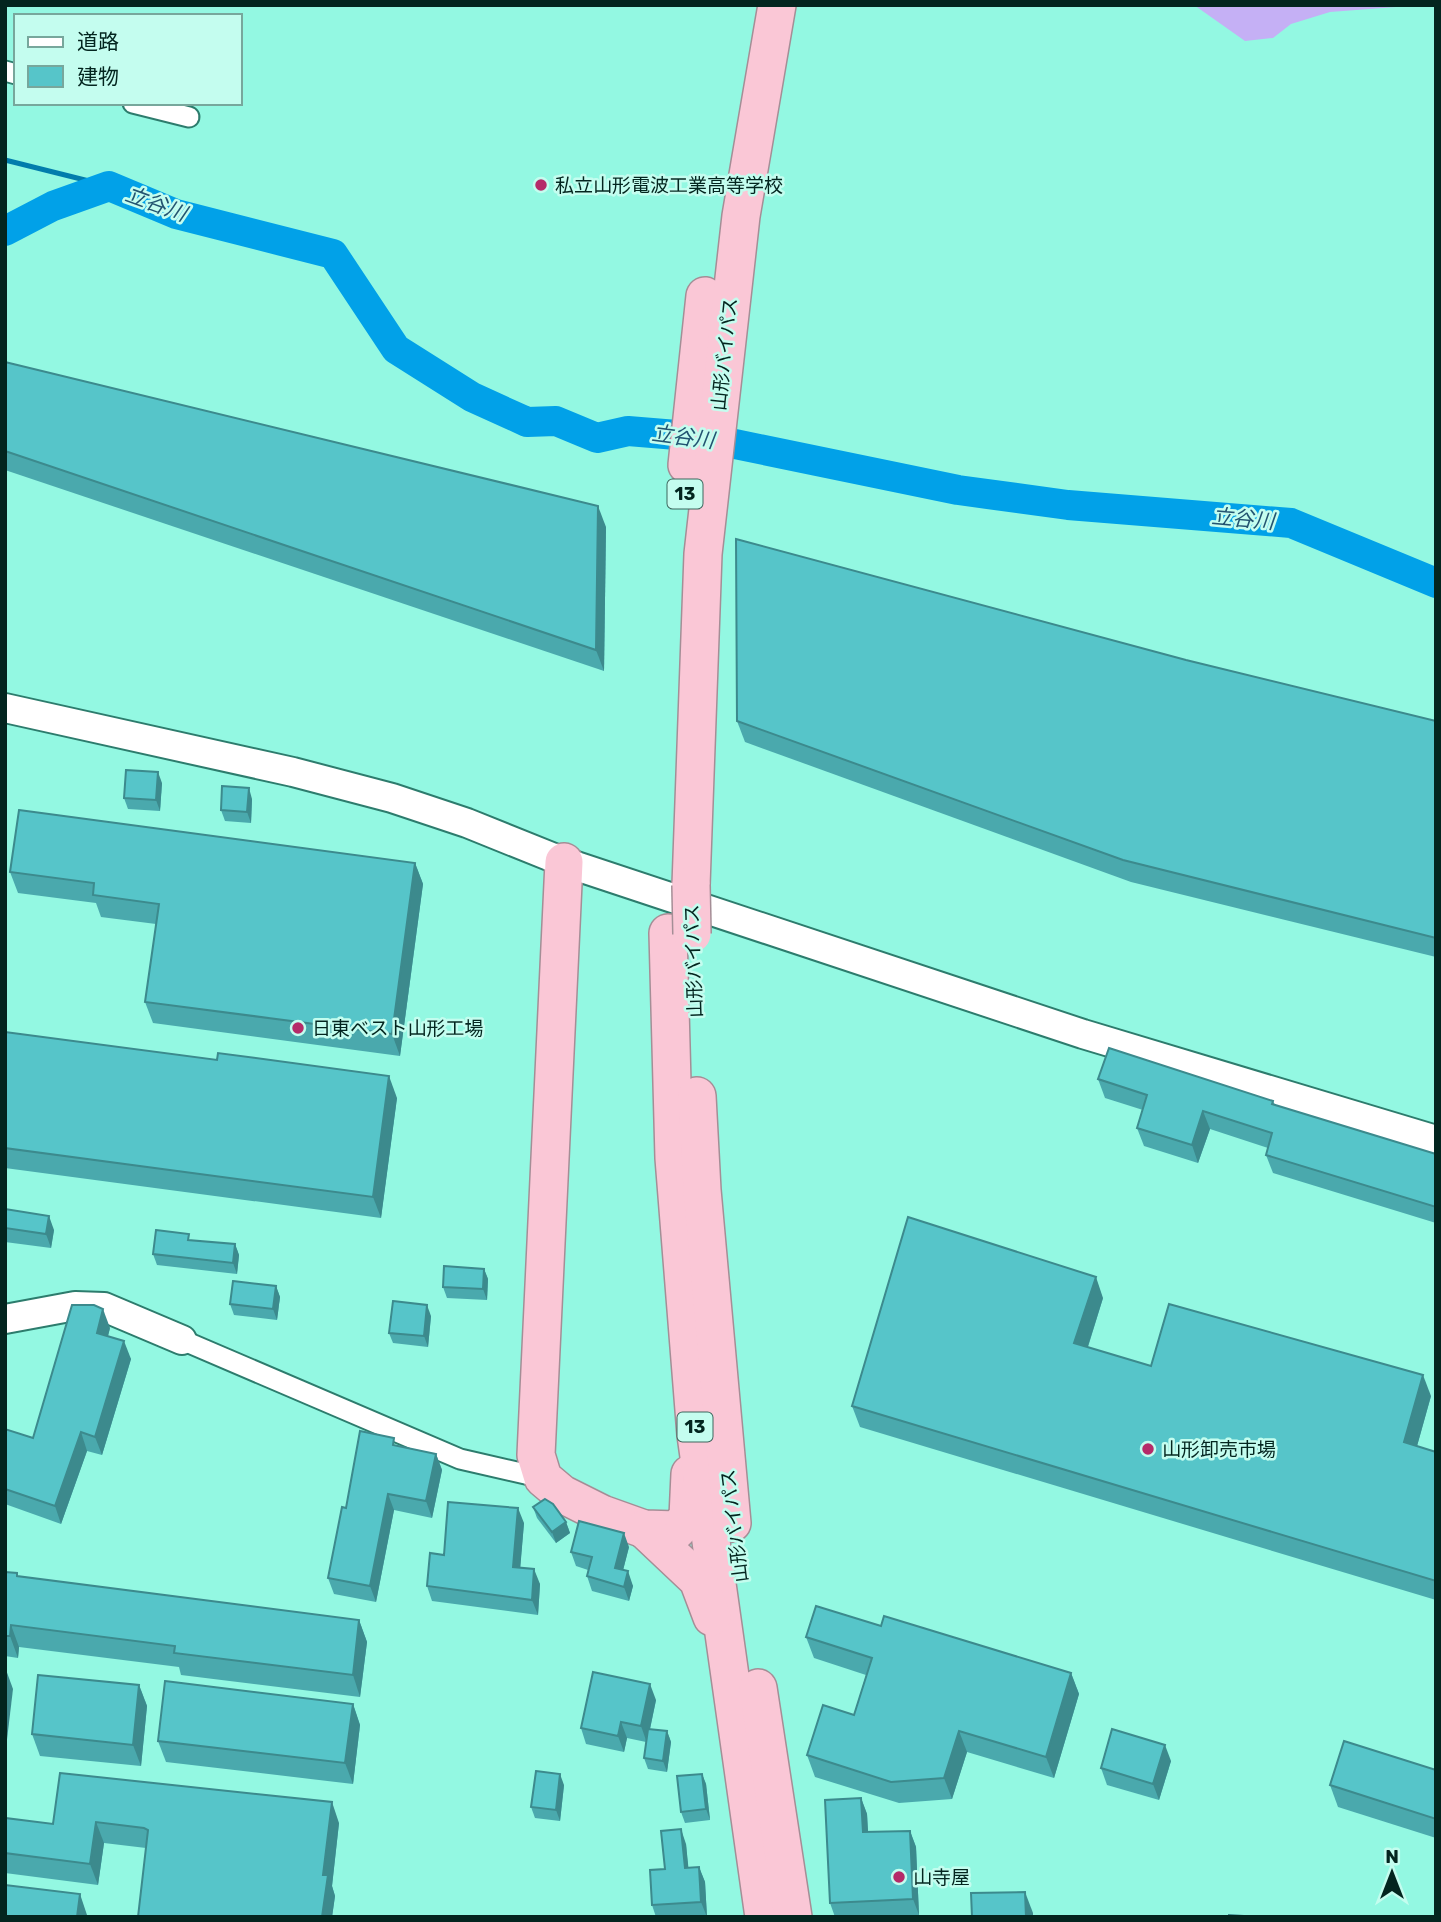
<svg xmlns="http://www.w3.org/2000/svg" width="1441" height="1922" font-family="Rubik,'Noto Sans JP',sans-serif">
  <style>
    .green { fill: #c5b0f5 }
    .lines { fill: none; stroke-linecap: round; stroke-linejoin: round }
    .stream { stroke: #027cac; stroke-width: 5 }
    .river { stroke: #01a1e8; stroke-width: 30 }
    .street-casing { stroke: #2d7c6d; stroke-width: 23 }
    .secondary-casing { stroke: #2d7c6d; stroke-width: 32 }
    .highway-casing { stroke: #a48e96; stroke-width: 40 }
    .street { stroke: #fff; stroke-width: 19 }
    .secondary { stroke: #fff; stroke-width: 28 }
    .highway { stroke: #fac7d6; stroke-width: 37 }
    .highway-bridge-casing { stroke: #a48e96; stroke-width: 40; stroke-linecap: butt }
    .highway-bridge { stroke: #fac7d6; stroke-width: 37 }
    .wall { fill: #4aa9ad }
    .shaded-wall { fill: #3c8a8d }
    .building { fill: #56c5c9; stroke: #3c8a8d; stroke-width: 2 }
    .poi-dot { fill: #b52b69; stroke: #c4fdef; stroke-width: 2.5 }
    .labels { text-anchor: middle; stroke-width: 5; stroke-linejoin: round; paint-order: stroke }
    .shield { fill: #c4fdef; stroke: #3d665d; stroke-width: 2 }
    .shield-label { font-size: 18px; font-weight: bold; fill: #03251f }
    .poi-label { font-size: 19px; fill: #03251f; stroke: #c4fdef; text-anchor: start }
    .street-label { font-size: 19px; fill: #03251f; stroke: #c4fdef }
    .water-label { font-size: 21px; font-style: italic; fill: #235471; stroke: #c4fdef }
  </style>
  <rect width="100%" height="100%" fill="#93f8e2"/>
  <path class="green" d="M1194,5h228l-92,7 -39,12 -18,14 -28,3z"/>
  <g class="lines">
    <path class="stream" d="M5,160l104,26"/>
    <path class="river" d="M5,231l48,-25 56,-20 67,28 157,40 63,95 76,48 55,25 29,-1 41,17 31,-7 73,6 257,53 110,15 223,18 145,60"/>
    <defs>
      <g id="street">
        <path d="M5,71l11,3"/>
        <path d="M133,103l56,14"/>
        <path d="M182,1340l278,119 83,19"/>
      </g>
      <g id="secondary">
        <path d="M5,708l288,64 99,26 75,25 97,39 519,172 353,106"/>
        <path d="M5,1319l70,-13 29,1 78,33"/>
      </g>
      <g id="highway">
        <path d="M687,465l18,-169"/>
        <path d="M564,862l-28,593 7,23 19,16 40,20 42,15 33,1 11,-13 2,-43"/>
        <path d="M691,885l12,-331 38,-338 36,-211"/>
        <path d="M668,933l6,225 22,277 68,482"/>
        <path d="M697,1096l5,94 30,333"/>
        <path d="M644,1529l54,51 14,37"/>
        <path d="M758,1688l35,229"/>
      </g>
    </defs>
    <use href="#street" class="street-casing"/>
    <use href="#secondary" class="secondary-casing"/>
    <use href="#highway" class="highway-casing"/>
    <use href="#street" class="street"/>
    <use href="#secondary" class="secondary"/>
    <use href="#highway" class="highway"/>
    <defs>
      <path id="highway-bridge" d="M691,885l1,49"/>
    </defs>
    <use href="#highway-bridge" class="highway-bridge-casing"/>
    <use href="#highway-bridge" class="highway-bridge"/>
  </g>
  <g class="wall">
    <path d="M5,362l601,165 -2,144 -599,-201z"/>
    <path d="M1186,660l250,61v236l-305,-75 -386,-140 -8,-21z"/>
    <path d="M162,783l-2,28 -32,-2 -4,-11z"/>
    <path d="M252,799l-1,24 -26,-2 -4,-11z"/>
    <path d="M415,863l8,21 -23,172 -247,-33 -8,-21 11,-78 -55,-7 -5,-14 -78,-10 -8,-21z"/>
    <path d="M5,1032l392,66 -16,120 -376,-50z"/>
    <path d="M1098,1079l175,22 2,4 161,49v69l-163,-50 -7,-18 2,-7 -58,-19 -12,34 -54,-17 -7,-18 6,-18 -38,-12z"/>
    <path d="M5,1209l49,21 -3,18 -46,-6z"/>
    <path d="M191,1240l44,4 4,11 -2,19 -80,-9 -4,-11z"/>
    <path d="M484,1269l4,10 -1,21 -40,-2 -4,-11z"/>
    <path d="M276,1286l4,11 -3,23 -43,-5 -4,-11z"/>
    <path d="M1103,1298l-15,49 63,19 280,30 -14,50 19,6v148l-576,-173 -8,-21z"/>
    <path d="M431,1316l-3,31 -35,-4 -4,-10z"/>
    <path d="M110,1328l-2,8 23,23 -29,96 -15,-4 -26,73 -56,-20v-75l28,9z"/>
    <path d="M397,1446l39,8 6,16 -10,48 -38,-8 -18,92 -42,-8 -6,-16 18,-70z"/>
    <path d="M533,1507l33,15 4,11 -14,10 -19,-25z"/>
    <path d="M524,1523l-4,45 20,16 -2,31 -106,-14 -5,-15 17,-31z"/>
    <path d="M629,1547l-6,23 10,16 -4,15 -37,-10 -5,-15 1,-6 -12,-4 -5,-14z"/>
    <path d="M5,1572l13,4 341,44 8,22 -7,55 -179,-22 -2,-8 -160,-20 -1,11 -13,-2z"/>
    <path d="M881,1626l190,47 8,21 -25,84 -87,-26 -15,47 -53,4 -84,-26 -8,-22 47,-40 12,-40 -52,-17 -8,-21z"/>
    <path d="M139,1685l8,21 -6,60 -101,-10 -8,-22z"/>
    <path d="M656,1700l-6,29 17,2 4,11 -4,30 -19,-3 -4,-11 2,-16 -19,-4 -3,14 -38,-8 -5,-16z"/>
    <path d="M353,1704l7,21 -7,59 -187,-22 -8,-21z"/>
    <path d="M1171,1761l-12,39 -52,-15 -6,-17z"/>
    <path d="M1436,1770v68l-98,-31 -8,-22z"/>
    <path d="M60,1773l279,50 -7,63 3,10 -3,21h-194l8,-69 -42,-5 -6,42 -93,-12v-55l48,6z"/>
    <path d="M702,1774l4,10 4,36 -25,3 -4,-11z"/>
    <path d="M564,1785l-4,36 -25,-3 -4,-11z"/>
    <path d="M861,1798l6,16 1,18 42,-1 6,16 3,68 -34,2h-50l-5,-14z"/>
    <path d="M686,1844l2,23h11l6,15 2,35h-51l-4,-12 13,-36z"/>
  </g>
  <g class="shaded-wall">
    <path d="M598,506l8,21 -2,144 -8,-21z"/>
    <path d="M158,772l4,11 -2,28 -4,-11z"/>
    <path d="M249,788l3,11 -1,24 -4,-11z"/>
    <path d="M415,863l8,21 -23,172 -8,-22z"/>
    <path d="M389,1076l8,22 -16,120 -8,-21z"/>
    <path d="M1203,1111l7,18 -12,34 -6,-18z"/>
    <path d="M49,1216l5,14 -3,18 -5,-14z"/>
    <path d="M235,1244l4,11 -2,19 -4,-11z"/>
    <path d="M484,1269l4,10 -1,21 -4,-11z"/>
    <path d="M1096,1277l7,21 -21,67 -8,-22z"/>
    <path d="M276,1286l4,11 -3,23 -4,-11z"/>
    <path d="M427,1305l4,11 -3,31 -4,-11z"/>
    <path d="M103,1309l7,19 -6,23 -7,-18z"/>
    <path d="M124,1341l7,18 -29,96 -7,-18z"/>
    <path d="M1423,1375l8,21 -19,68 -8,-22z"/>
    <path d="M81,1432l6,19 -26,73 -6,-18z"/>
    <path d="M436,1454l6,16 -10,48 -6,-17z"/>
    <path d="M388,1494l6,16 -18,92 -6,-16z"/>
    <path d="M518,1508l6,15 -5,60 -6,-16z"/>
    <path d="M566,1522l4,11 -14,10 -4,-11z"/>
    <path d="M624,1533l5,14 -9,35 -5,-14z"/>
    <path d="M534,1569l6,15 -2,31 -6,-15z"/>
    <path d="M628,1571l5,15 -4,15 -5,-14z"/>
    <path d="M359,1620l8,22 -7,55 -7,-22z"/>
    <path d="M11,1625l8,22 -1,11 -8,-22z"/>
    <path d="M5,1667l8,22 -7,59 -1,-1z"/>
    <path d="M1071,1673l8,21 -25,84 -8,-21z"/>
    <path d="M650,1684l6,16 -9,43 -6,-17z"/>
    <path d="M139,1685l8,21 -6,60 -8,-21z"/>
    <path d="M353,1704l7,21 -7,59 -8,-21z"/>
    <path d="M621,1722l6,16 -3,14 -6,-16z"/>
    <path d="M667,1731l4,11 -4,30 -4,-11z"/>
    <path d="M959,1731l8,21 -15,47 -8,-21z"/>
    <path d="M1165,1745l6,16 -12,39 -6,-16z"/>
    <path d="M560,1774l4,11 -4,36 -4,-11z"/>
    <path d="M702,1774l4,10 4,36 -4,-11z"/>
    <path d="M861,1798l6,16 2,35 -6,-17z"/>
    <path d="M332,1802l7,21 -7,63 3,10 -3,21h-10l1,-42z"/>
    <path d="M96,1822l8,21 -6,42 -8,-21z"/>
    <path d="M681,1829l5,15 4,39 -5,-15z"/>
    <path d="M910,1831l6,16 3,68 -6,-16z"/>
    <path d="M699,1867l6,15 2,35 -6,-15z"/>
    <path d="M1025,1892l8,21v4h-7z"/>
    <path d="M80,1894l7,21v2h-10z"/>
  </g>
  <g class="building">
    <path d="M5,362l593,144 -2,144 -591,-199z"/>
    <path d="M736,539l450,121 250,61v217l-313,-78 -386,-139z"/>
    <path d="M126,770l32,2 -2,28 -32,-2z"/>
    <path d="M222,786l27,2 -2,24 -26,-2z"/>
    <path d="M19,810l396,53 -23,171 -247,-32 14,-98 -66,-9 1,-12 -84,-11z"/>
    <path d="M5,1032l212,28 1,-7 171,23 -16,121 -368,-49z"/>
    <path d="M1109,1048l164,53 -1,3 164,50v53l-170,-52 6,-22 -69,-22 -11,34 -55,-17 10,-33 -49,-16z"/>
    <path d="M5,1209l44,7 -3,18 -41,-6z"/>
    <path d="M908,1217l188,60 -22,66 77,23 18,-62 254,71 -19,67 32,10v129l-584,-175z"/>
    <path d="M156,1230l33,4 -1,6 47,4 -2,19 -80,-9z"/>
    <path d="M444,1266l40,3 -1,20 -40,-2z"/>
    <path d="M233,1281l43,5 -3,23 -43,-5z"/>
    <path d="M393,1301l34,4 -3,31 -35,-3z"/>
    <path d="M72,1305h22l9,4 -6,24 27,8 -29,96 -14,-5 -26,74 -50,-17v-60l28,9z"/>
    <path d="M360,1431l34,7 -1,7 43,9 -10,47 -38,-7 -18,92 -42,-8 14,-71 4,1z"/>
    <path d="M545,1499l8,5 13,18 -14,10 -19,-25z"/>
    <path d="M448,1502l70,6 -5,59 21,2 -2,31 -105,-14 3,-33 14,2z"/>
    <path d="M579,1521l45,12 -9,35 13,3 -4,16 -37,-11 5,-19 -21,-5z"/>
    <path d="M5,1572l12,1v3l342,44 -6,55 -179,-22 1,-7 -164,-21 -1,11h-5z"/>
    <path d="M816,1606l65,20 3,-10 187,57 -25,84 -87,-26 -15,47 -53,4 -84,-27 16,-50 31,10 18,-57 -66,-21z"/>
    <path d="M593,1672l57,12 -9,42 -20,-4 -3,14 -37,-8z"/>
    <path d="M38,1675l101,10 -6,60 -101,-11z"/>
    <path d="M165,1681l188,23 -8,59 -187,-22z"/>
    <path d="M648,1729l19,2 -4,30 -19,-3z"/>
    <path d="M1112,1729l53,16 -12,39 -52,-16z"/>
    <path d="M1344,1741l92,29v49l-106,-34z"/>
    <path d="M536,1771l24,3 -4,36 -25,-3z"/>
    <path d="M60,1773l272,29 -9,73h5l-6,42h-184l10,-87 -4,-2 -48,-6 -6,42 -85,-11v-35l48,6z"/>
    <path d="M702,1774l4,35 -25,3 -4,-36z"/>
    <path d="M861,1798l2,34 47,-1 3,68 -83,4 -5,-103z"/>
    <path d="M681,1829l4,39 14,-1 2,35 -49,3 -2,-35 15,-1 -4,-38z"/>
    <path d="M5,1885l75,9 -3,23h-65l-7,-1z"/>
    <path d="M1025,1892l1,25h-54l-1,-24z"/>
    <path d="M1229,1915l30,2h-30z"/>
  </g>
  <g class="poi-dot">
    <circle cx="541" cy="185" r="7"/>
    <circle cx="298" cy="1028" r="7"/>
    <circle cx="1148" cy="1449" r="7"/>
    <circle cx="899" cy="1877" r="7"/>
  </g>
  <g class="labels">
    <g class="shield">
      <rect x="667.5" y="479.5" width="35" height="29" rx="5"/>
      <rect x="677.5" y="1412.5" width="35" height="29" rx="5"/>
    </g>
    <g class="shield-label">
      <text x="685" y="500">13</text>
      <text x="695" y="1433">13</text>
    </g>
    <g class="poi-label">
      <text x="555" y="192">私立山形電波工業高等学校</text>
      <text x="312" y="1035">日東ベスト山形工場</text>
      <text x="1162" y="1456">山形卸売市場</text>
      <text x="913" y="1884">山寺屋</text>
    </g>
    <g class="street-label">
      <text transform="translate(724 354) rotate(-84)" y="7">山形バイパス</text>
      <text transform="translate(693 961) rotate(-92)" y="7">山形バイパス</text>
      <text transform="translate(734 1526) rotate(-97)" y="7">山形バイパス</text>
    </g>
    <g class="water-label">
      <text transform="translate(156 204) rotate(20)" y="7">立谷川</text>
      <text transform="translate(683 437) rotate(7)" y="7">立谷川</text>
      <text transform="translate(1243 519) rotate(5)" y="7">立谷川</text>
    </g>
  </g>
  <rect width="1441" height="1922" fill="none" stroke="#03251f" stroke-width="14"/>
  <rect x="14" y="14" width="228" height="91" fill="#c4fdef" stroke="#77a79c" stroke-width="2"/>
  <rect x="28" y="37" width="35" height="10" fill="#ffffff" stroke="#77a79c" stroke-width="2"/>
  <text x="77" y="49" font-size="21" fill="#03251f">道路</text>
  <rect x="28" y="66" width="35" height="21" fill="#56c5c9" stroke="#77a79c" stroke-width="2"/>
  <text x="77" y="84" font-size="21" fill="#03251f">建物</text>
  <g transform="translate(1392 1873)" stroke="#c4fdef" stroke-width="5" paint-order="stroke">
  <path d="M0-5L12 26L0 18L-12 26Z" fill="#03251f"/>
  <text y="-10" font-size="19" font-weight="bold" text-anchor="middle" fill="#03251f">N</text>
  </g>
</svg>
